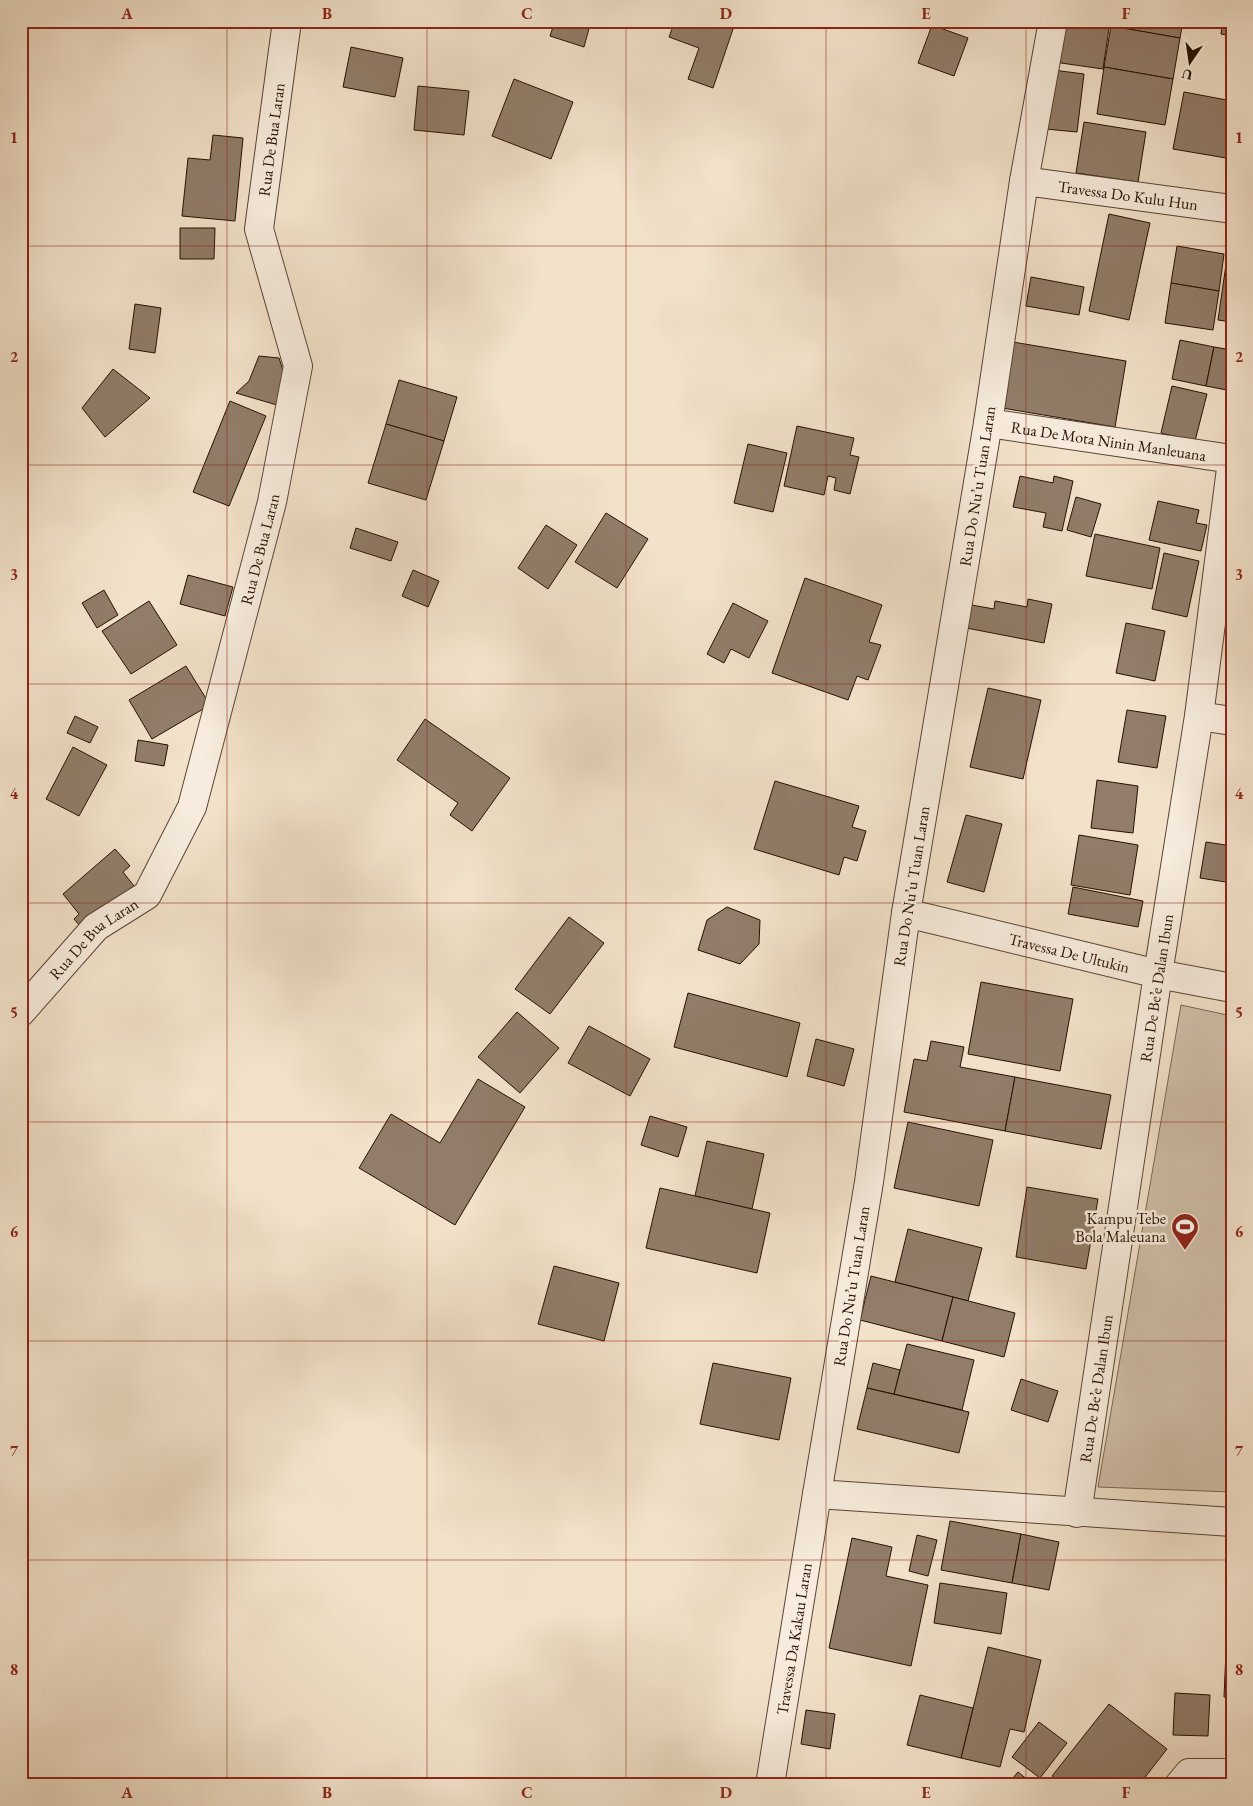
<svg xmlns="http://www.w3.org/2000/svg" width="1253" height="1806" font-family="'EB Garamond',serif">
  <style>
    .green { fill: #cfbea8; stroke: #7b6755 }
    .building { fill: #917d6a; stroke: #271002 }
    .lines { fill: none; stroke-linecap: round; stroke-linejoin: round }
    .minor-casing { stroke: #5a4434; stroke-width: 30 }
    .minor { stroke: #f7ecdd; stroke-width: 28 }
    .grid { fill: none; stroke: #8f2418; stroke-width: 1; stroke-opacity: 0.55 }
    .labels { text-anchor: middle; stroke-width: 5; stroke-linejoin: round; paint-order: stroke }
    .street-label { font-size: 16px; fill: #271002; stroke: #f7ecdd }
    .poi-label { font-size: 16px; fill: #271002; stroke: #f7ecdd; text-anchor: end }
    .neatline { fill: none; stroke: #8f2418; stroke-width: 2 }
    .grid-label { font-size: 16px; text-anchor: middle; font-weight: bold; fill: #8f2418 }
  </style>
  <rect width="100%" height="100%" fill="#f2e2ca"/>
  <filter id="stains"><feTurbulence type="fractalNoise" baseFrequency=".004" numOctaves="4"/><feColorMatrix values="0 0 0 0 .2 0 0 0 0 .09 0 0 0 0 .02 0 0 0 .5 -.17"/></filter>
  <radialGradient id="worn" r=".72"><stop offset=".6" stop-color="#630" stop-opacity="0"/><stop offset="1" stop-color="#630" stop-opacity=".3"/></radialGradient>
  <path class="green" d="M1181,1005l51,11v476l-134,-5z"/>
  <g class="building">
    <path d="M555,21h36l-7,26 -34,-11z"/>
    <path d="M675,21h36l22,8 -20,59 -25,-9 11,-31 -30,-11z"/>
    <path d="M1061,21h49l-7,48 -49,-7z"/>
    <path d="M1112,21h71l-3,17 -69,-12z"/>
    <path d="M1223,21h9v15l-11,-2z"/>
    <path d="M932,25l36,13 -14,38 -36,-13z"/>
    <path d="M1111,26l69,12 -7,41 -69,-12z"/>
    <path d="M351,47l52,11 -8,39 -52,-10z"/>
    <path d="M1104,67l69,12 -8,46 -68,-11z"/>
    <path d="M1053,70l31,4 -7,58 -31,-3z"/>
    <path d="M514,79l59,23 -22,57 -59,-23z"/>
    <path d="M418,86l51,5 -5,44 -50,-5z"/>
    <path d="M1184,92l48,9v58l-59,-10z"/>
    <path d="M1084,122l62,10 -8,50 -62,-9z"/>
    <path d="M213,135l30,3 -8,83 -53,-5 6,-58 22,2z"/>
    <path d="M1232,164v29l-6,-1z"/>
    <path d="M1109,214l41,9 -21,97 -40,-9z"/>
    <path d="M180,228h35l-1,31h-34z"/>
    <path d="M1230,237h2v85l-14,-2z"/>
    <path d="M1177,246l47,8 -5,37 -48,-8z"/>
    <path d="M1031,277l53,10 -5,28 -53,-9z"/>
    <path d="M1171,283l48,8 -6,39 -48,-7z"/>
    <path d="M135,304l26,4 -6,45 -26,-4z"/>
    <path d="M1180,340l34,7 -8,39 -34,-7z"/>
    <path d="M1013,342l113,19 -11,66 -113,-19z"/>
    <path d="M1214,347l18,3v41l-26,-5z"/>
    <path d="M259,356l20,2 6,19 -8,28 -41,-12 13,-12z"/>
    <path d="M113,369l37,29 -45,39 -23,-29z"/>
    <path d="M399,380l58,17 -13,44 -58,-17z"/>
    <path d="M1172,386l35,8 -12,47 -34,-8z"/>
    <path d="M230,401l36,15 -37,90 -36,-14z"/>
    <path d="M386,424l58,17 -18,59 -58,-17z"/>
    <path d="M797,426l57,12 -4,17 9,2 -9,37 -16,-4 2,-12 -8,-2 -4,19 -40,-9z"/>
    <path d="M748,444l39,9 -14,59 -39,-9z"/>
    <path d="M1020,476l33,7 1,-7 19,5 -11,50 -19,-4 3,-14 -33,-6z"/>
    <path d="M1076,497l25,7 -10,33 -24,-7z"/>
    <path d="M1158,501l41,9 -3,13 11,2 -6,26 -52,-11z"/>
    <path d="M606,513l42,26 -31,49 -42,-26z"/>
    <path d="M546,525l31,20 -29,44 -30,-21z"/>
    <path d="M356,528l42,14 -7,19 -41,-13z"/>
    <path d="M1095,534l65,14 -8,41 -66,-13z"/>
    <path d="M1164,553l35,8 -12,56 -35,-8z"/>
    <path d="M413,570l26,11 -11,26 -26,-11z"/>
    <path d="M188,575l45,12 -8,29 -45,-12z"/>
    <path d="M805,578l77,27 -13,37 12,3 -13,35 -11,-4 -9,24 -76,-27z"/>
    <path d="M104,590l14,25 -21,13 -15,-25z"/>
    <path d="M1028,599l24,5 -8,39 -83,-16 5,-23 28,5 1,-8 32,6z"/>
    <path d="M149,601l28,44 -46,29 -29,-43z"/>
    <path d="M733,603l35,18 -19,37 -18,-9 -7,14 -17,-9z"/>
    <path d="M1126,623l39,8 -10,50 -39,-8z"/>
    <path d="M186,666l24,39 -58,34 -23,-39z"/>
    <path d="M988,688l53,12 -18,79 -53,-12z"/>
    <path d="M1127,710l39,6 -9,52 -39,-6z"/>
    <path d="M75,716l23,11 -8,16 -23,-10z"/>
    <path d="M425,719l85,59 -38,53 -22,-16 8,-12 -61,-43z"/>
    <path d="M138,740l30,5 -4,21 -29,-5z"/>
    <path d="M73,747l34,18 -28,51 -33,-17z"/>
    <path d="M1097,780l41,6 -5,47 -42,-5z"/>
    <path d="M775,781l84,25 -7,21 14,4 -9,30 -13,-4 -5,18 -85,-26z"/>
    <path d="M966,815l36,9 -18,68 -37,-10z"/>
    <path d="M1079,835l59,10 -8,50 -59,-10z"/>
    <path d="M1206,842l26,4v37l-32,-5z"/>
    <path d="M115,849l15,17 -7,6 15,19 -51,43 -13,-15 5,-5 -16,-20z"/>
    <path d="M1073,887l70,14 -5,26 -70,-13z"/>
    <path d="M727,907l33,13 -1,24 -19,20 -42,-14 9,-30z"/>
    <path d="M569,917l35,26 -54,71 -35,-25z"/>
    <path d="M981,982l92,17 -13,72 -92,-17z"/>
    <path d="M688,993l112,30 -13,54 -113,-30z"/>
    <path d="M517,1012l42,36 -39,45 -42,-36z"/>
    <path d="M589,1026l61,33 -20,37 -62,-33z"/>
    <path d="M816,1039l38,10 -10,37 -37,-10z"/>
    <path d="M931,1041l33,6 -4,20 55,10 -10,54 -101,-19 10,-53 13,2z"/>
    <path d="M1015,1077l96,18 -10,54 -96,-18z"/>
    <path d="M478,1079l47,28 -70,118 -96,-57 32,-54 49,29z"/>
    <path d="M650,1116l37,11 -9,30 -37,-12z"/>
    <path d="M908,1122l85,18 -14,66 -85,-18z"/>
    <path d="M707,1141l57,13 -12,55 -57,-13z"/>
    <path d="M1027,1187l71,12 -12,70 -70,-12z"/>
    <path d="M660,1188l110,25 -13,60 -111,-25z"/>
    <path d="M908,1229l74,19 -14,53 -73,-19z"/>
    <path d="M554,1266l65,17 -15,58 -66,-17z"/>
    <path d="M871,1276l82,21 -11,44 -82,-21z"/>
    <path d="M953,1297l62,16 -11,44 -62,-16z"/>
    <path d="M907,1344l67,16 -12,50 -68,-16z"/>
    <path d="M713,1363l78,15 -12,62 -79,-16z"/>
    <path d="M873,1363l27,7 -6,24 -27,-6z"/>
    <path d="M1021,1379l37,12 -10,31 -37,-12z"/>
    <path d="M867,1388l102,24 -10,41 -102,-24z"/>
    <path d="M950,1521l71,13 -9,49 -71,-13z"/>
    <path d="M1021,1534l38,8 -10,48 -37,-7z"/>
    <path d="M917,1535l20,5 -9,36 -19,-5z"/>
    <path d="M852,1538l40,9 -6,29 42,9 -17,81 -82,-18z"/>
    <path d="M940,1583l67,10 -6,41 -67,-11z"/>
    <path d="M988,1647l53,13 -17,72 -14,-3 -10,38 -39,-9z"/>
    <path d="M1226,1651l6,1v45h-8z"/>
    <path d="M1175,1693l35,2 -2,41 -35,-1z"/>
    <path d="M920,1695l53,13 -12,50 -54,-13z"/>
    <path d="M1109,1704l58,45 -28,36h-76l-11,-9z"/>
    <path d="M806,1710l29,4 -5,35 -29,-5z"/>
    <path d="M1039,1722l28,21 -27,35 -28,-21z"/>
    <path d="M1018,1772l16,13h-27z"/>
  </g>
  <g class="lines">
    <defs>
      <g id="minor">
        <path d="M1053,21l-29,160 -36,242 -82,490 -37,269 -52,312 415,28"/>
        <path id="s1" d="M1024,181l208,28"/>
        <path id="s2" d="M988,423l244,36"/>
        <path d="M1199,716l33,5"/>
        <path id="s3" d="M906,913l252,61 74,14"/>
        <path id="s4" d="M21,1012l75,-85 51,-32 45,-88 80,-305 26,-136 -39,-137 28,-208"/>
        <path id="s5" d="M1077,1513l81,-539 41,-258 33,-255"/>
        <path id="s6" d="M770,1785l47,-291"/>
        <path d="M1179,1785l10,-12h43"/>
      </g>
    </defs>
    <use href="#minor" class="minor-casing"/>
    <use href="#minor" class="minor"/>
  </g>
  <path class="grid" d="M227,21v1764M427,21v1764M626,21v1764M826,21v1764M1026,21v1764M21,246h1211M21,465h1211M21,684h1211M21,903h1211M21,1122h1211M21,1341h1211M21,1560h1211"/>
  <defs>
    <symbol id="stadium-pin" viewBox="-11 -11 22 30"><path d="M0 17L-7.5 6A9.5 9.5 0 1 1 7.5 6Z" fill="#8f2418" stroke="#f7ecdd"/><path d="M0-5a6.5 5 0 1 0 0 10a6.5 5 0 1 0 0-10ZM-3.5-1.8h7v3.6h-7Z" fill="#fff"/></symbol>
  </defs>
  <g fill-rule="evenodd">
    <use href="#stadium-pin" x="1169" y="1211" width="32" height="43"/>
  </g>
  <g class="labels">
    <g class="street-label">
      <text dy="6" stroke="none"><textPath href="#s4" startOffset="959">Rua De Bua Laran</textPath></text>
      <text dy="6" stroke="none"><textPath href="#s1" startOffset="105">Travessa Do Kulu Hun</textPath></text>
      <text dy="6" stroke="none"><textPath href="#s2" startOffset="122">Rua De Mota Ninin Manleuana</textPath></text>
      <text transform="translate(977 486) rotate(-81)" y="6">Rua Do Nu’u Tuan Laran</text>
      <text dy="6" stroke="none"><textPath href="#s4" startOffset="539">Rua De Bua Laran</textPath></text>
      <text transform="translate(911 886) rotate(-81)" y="6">Rua Do Nu’u Tuan Laran</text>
      <text dy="6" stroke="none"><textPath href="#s4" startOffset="104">Rua De Bua Laran</textPath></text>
      <text dy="6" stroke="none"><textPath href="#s3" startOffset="168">Travessa De Ultukin</textPath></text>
      <text dy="6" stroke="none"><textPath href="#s5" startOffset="531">Rua De Be’e Dalan Ibun</textPath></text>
      <text transform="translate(851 1286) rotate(-81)" y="6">Rua Do Nu’u Tuan Laran</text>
      <text dy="6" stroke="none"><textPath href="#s5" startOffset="126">Rua De Be’e Dalan Ibun</textPath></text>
      <text dy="6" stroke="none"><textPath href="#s6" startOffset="148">Travessa Da Kakau Laran</textPath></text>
    </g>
    <g class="poi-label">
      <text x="1166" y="1224">Kampu Tebe<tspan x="1166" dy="18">Bola Maleuana</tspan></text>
    </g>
  </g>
  <rect width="1253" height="1806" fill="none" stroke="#f2e2ca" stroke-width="55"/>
  <g transform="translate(1190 62) rotate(193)" stroke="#f7ecdd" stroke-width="4" paint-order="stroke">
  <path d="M0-4L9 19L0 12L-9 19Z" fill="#271002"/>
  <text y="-8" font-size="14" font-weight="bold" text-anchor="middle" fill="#271002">U</text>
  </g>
  <rect x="28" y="28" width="1198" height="1750" class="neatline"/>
  <g class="grid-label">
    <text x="127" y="19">A</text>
    <text x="327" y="19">B</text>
    <text x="527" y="19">C</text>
    <text x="726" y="19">D</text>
    <text x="926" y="19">E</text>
    <text x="1126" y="19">F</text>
    <text x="14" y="143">1</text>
    <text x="1239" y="143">1</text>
    <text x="14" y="362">2</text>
    <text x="1239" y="362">2</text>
    <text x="14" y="580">3</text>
    <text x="1239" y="580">3</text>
    <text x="14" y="799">4</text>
    <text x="1239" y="799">4</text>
    <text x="14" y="1018">5</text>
    <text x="1239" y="1018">5</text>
    <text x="14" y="1237">6</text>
    <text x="1239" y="1237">6</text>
    <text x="14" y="1456">7</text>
    <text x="1239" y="1456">7</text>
    <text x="14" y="1675">8</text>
    <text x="1239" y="1675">8</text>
    <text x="127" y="1798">A</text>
    <text x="327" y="1798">B</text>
    <text x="527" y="1798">C</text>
    <text x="726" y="1798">D</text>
    <text x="926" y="1798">E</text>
    <text x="1126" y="1798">F</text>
  </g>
  <rect width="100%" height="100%" filter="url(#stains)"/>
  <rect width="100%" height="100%" fill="url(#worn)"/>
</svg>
